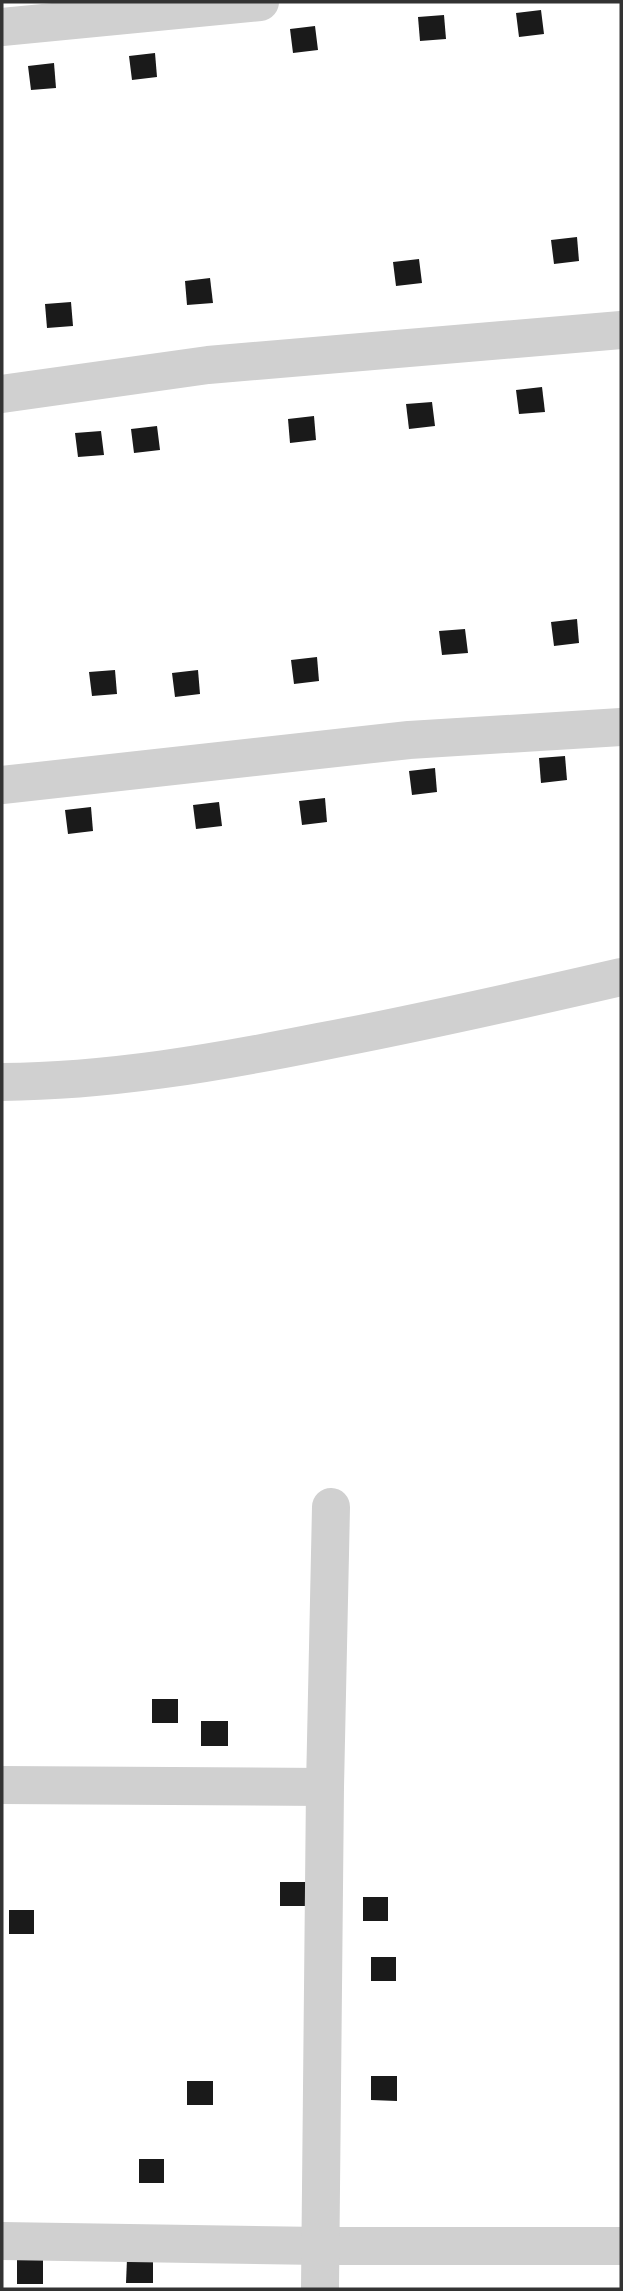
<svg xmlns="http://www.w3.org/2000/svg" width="623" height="2291" font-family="'Roboto Condensed',sans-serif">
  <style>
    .building { fill: #1a1a1a }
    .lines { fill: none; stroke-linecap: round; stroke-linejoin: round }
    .minor { stroke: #d0d0d0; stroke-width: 38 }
  </style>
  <rect width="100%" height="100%" fill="#fff"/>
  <g class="building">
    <path d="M541,10l3,24 -25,3 -3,-24z"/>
    <path d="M444,15l2,24 -26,2 -2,-24z"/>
    <path d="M315,26l3,24 -25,3 -3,-24z"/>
    <path d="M155,53l2,24 -25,3 -3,-24z"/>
    <path d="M54,63l2,25 -25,2 -3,-24z"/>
    <path d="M577,237l2,24 -25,3 -3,-24z"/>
    <path d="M419,259l3,24 -26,3 -3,-24z"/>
    <path d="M210,278l3,25 -26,2 -2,-24z"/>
    <path d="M71,302l2,24 -26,2 -2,-24z"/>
    <path d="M542,387l3,25 -26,2 -3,-24z"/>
    <path d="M432,402l3,24 -26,3 -3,-25z"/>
    <path d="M314,416l2,24 -26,3 -2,-24z"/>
    <path d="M157,426l3,24 -26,3 -3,-24z"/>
    <path d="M101,431l3,24 -26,2 -3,-24z"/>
    <path d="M577,619l2,24 -25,3 -3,-24z"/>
    <path d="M465,629l3,24 -26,2 -3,-24z"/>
    <path d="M317,657l2,24 -25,3 -3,-24z"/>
    <path d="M115,670l2,24 -25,2 -3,-24z"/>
    <path d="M198,670l2,24 -25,3 -3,-24z"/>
    <path d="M565,756l2,24 -26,3 -2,-25z"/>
    <path d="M435,768l2,24 -25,3 -3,-24z"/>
    <path d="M325,798l2,24 -25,3 -3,-24z"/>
    <path d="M219,802l3,24 -26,3 -3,-24z"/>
    <path d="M91,807l2,24 -25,3 -3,-24z"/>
    <rect x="152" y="1699" width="26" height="24"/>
    <rect x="201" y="1721" width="27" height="25"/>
    <rect x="280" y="1882" width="27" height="24"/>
    <rect x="363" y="1897" width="25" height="24"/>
    <rect x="9" y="1910" width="25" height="24"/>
    <rect x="371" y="1957" width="25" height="24"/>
    <path d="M371,2076h26v25l-26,-1z"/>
    <rect x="187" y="2081" width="26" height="24"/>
    <rect x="139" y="2159" width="25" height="24"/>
    <path d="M127,2259h26v24h-27z"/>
    <rect x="17" y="2260" width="26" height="24"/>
  </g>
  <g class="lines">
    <g class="minor">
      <path d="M2,27l258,-25"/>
      <path d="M2,394l206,-29 413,-35"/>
      <path d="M2,785l407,-45 212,-13"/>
      <path d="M2,1082c107,-1 212,-19 317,-40 101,-19 202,-42 302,-65"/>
      <path d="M2,1785l323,2"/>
      <path d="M2,2241l319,5h300"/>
      <path d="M320,2289l5,-502 6,-280"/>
    </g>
  </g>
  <rect width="623" height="2291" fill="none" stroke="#333333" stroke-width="7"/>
</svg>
